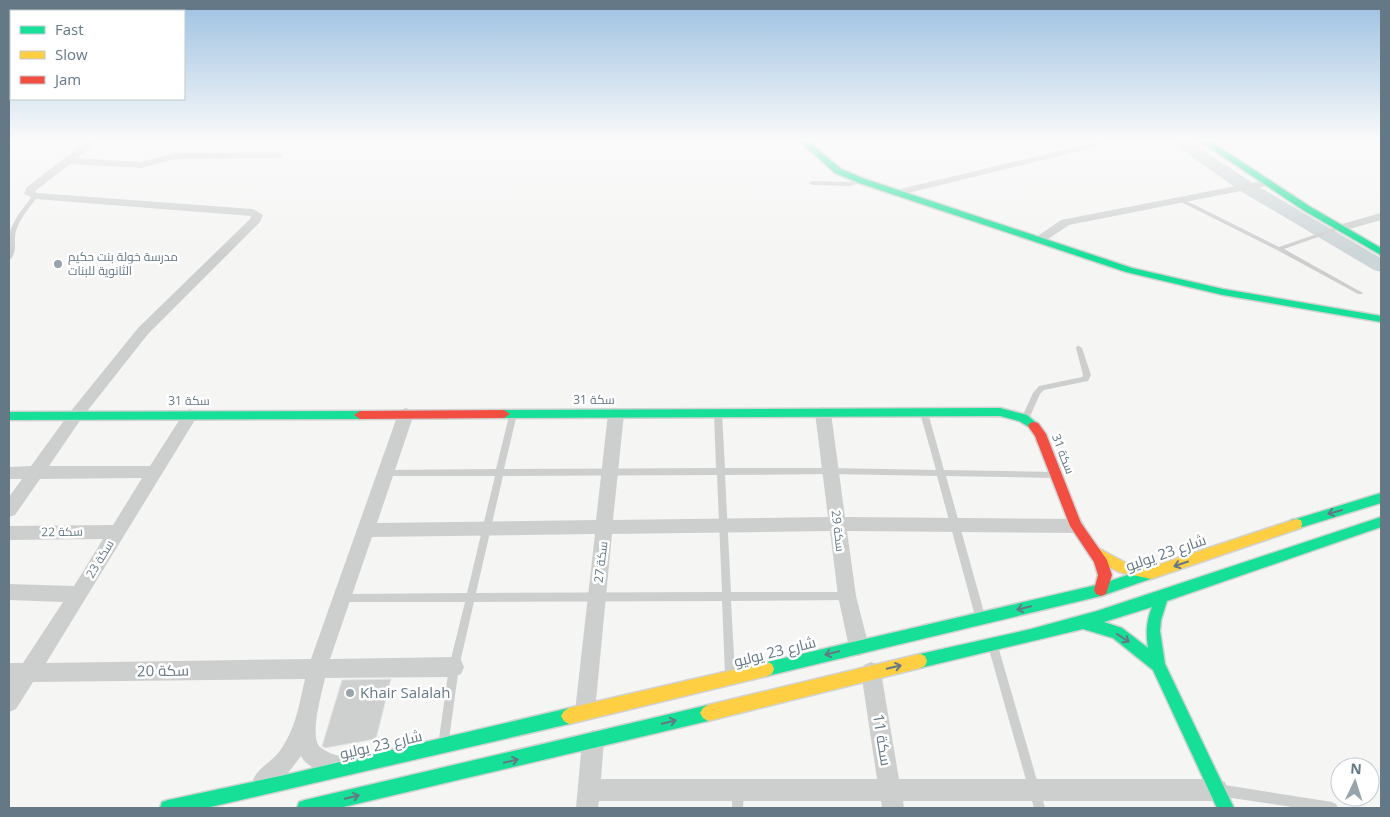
<svg xmlns="http://www.w3.org/2000/svg" width="1390" height="817" font-family="'Open Sans',Cairo,sans-serif">
  <style>
    .lines { fill: none; stroke-linecap: round; stroke-linejoin: round }
    .river { fill: #ccd5d7; fill-rule: evenodd }
    .building { fill: #ced0d0; stroke: #e4e4e4 }
    .fast-casing { stroke: #d1d2d3; stroke-width: 3 }
    .slow-casing { stroke: #d1d2d3; stroke-width: 3 }
    .jam-casing { stroke: #d1d2d3; stroke-width: 3 }
    .lane { fill: #cdcfcf; fill-rule: evenodd }
    .street { fill: #cdcfcf; fill-rule: evenodd }
    .fast { fill: #16e098; fill-rule: evenodd }
    .slow { fill: #ffcf43; fill-rule: evenodd }
    .jam { fill: #f24e42; fill-rule: evenodd }
    .oneway { stroke: #647885 }
    .poi-dot { fill: #97a4ac; stroke: #fff; stroke-width: 2 }
    .labels { text-anchor: middle; stroke-width: 5; stroke-linejoin: round; paint-order: stroke }
    .poi-label { font-size: 12px; fill: #647885; stroke: #fff; text-anchor: start }
    .street-label { font-size: 12px; fill: #647885; stroke: #fff }
    .near-street-label { font-size: 15px; fill: #647885; stroke: #fff }
    .near-poi-label { font-size: 15px; fill: #647885; stroke: #fff; text-anchor: start }
  </style>
  <rect width="100%" height="100%" fill="#f5f5f4"/>
  <g class="lines">
    <path class="river" d="M1169,141h20l65,43 127,74v14l-7,-2 -132,-78z"/>
  </g>
  <path class="building" d="M391,679l-15,60 -51,9 -3,-2 20,-66z"/>
  <g class="lines">
    <defs>
      <g id="fast">
        <path d="M799,141h9l33,28 24,10 267,89 91,21 158,27v6l-158,-27 -97,-23 -267,-89 -24,-10z"/>
        <path d="M1200,141h10l99,65 72,42v7l-78,-45z"/>
        <path d="M1000,408l27,7 13,11 -2,3 -4,1 -15,-9 -19,-5 -496,2 -6,-4 6,-4z"/>
        <path d="M360,411l6,4 -6,4 -351,1v-8z"/>
        <path d="M1381,493v10l-85,26 -5,-1 -1,-4 1,-4 5,-1z"/>
        <path d="M1381,517v10l-214,74 -6,19 -1,11 5,33 69,144h-17l-64,-138 -40,-32 -30,-9 -163,39 -5,-2 -2,-5 2,-5 5,-2 111,-25 66,-18zM1152,607c-6,15 -6,26 -4,41l-26,-20 -18,-6z"/>
        <path d="M1154,566l5,2 2,4 -2,4 -58,20 -334,80 -5,-2 -2,-5 2,-5 5,-2 334,-78z"/>
        <path d="M708,705l5,3 3,5 -3,5 -5,3 -369,87h-42l2,-6 6,-2z"/>
        <path d="M569,708l5,3 3,5 -3,5 -5,3 -363,84h-46l2,-6 6,-2 117,-25z"/>
      </g>
      <g id="slow">
        <path d="M1296,519l5,1 1,4 -1,4 -150,51 -32,-7 -28,-15 -2,-4 2,-4 5,-2 30,16 25,4z"/>
        <path d="M920,654l5,2 2,5 -2,5 -5,2 -212,53 -5,-3 -3,-5 3,-5 5,-3z"/>
        <path d="M767,662l5,2 2,5 -2,5 -5,2 -198,48 -5,-3 -3,-5 3,-5 5,-3z"/>
      </g>
      <g id="jam">
        <path d="M504,410l6,4 -6,4 -144,1 -6,-4 6,-4z"/>
        <path d="M1034,422l4,1 8,11 35,89 26,37 5,15 -6,19 -5,2 -5,-2 -2,-4 4,-15 -4,-13 -24,-36 -35,-90 -7,-10 2,-3z"/>
      </g>
    </defs>
    <use href="#fast" class="fast-casing"/>
    <use href="#slow" class="slow-casing"/>
    <use href="#jam" class="jam-casing"/>
    <g class="lane">
      <path d="M862,179l3,2 -1,1 -14,4 -38,-1 -3,-2 3,-2 38,1z"/>
      <path d="M35,194l3,2c-8,11 -18,22 -22,35 -3,12 2,17 -5,28l-2,1 1,-10 -1,-15 2,-7 7,-13 15,-20z"/>
      <path d="M1181,198l98,49 58,-20h4v2l-57,20 79,44 -1,1h-4l-81,-44 -98,-49v-2z"/>
      <path d="M1077,346h2l3,2 9,27 -3,6 -44,9 -4,4 -12,27h-6l-1,-2 12,-26 6,-7 43,-9 1,-2 -7,-27z"/>
      <path d="M924,410l4,3 16,57 110,2 3,1 1,2 -1,2 -3,1 -108,-2 39,140 -2,3 -3,1 -3,-1 -2,-3 -38,-140 -106,-2 -106,1 6,117h115l3,1 2,3 -2,3 -3,1 -115,1 4,73 -1,3 -4,2 -4,-2 -1,-3 -3,-73 -248,1 -15,65 -10,72 -1,4 -4,1 -4,-1 -1,-4 10,-72 16,-65h-122l-3,-1 -2,-3 2,-3 3,-1 124,-1 28,-117h-109l-3,-1 -1,-2 1,-2 3,-1 110,-1 14,-57 3,-1 4,3 -13,55 212,-1 -2,-54 4,-3 4,3 3,54h106l105,2 -16,-57zM717,475l5,117 -246,1 27,-117z"/>
      <path d="M993,641l3,2 2,3 47,162h-11l-46,-162 2,-3z"/>
      <path d="M1225,785l107,17 4,2 2,4h-39l-74,-11 -4,-2 -2,-4 2,-4z"/>
      <path d="M738,786l4,2 2,4 -1,16h-11v-16l2,-4z"/>
    </g>
    <g class="street">
      <path d="M86,141h12l-21,17 64,4 34,-9 103,-1 5,3 -5,3 -103,1 -34,9 -71,-4 -35,27 2,2 216,16 10,6 -3,7 -112,112 -67,85 -32,47h101l35,-55 5,-2 5,2 3,4 -152,248 265,-4 87,-245 3,-4 5,-2 5,2 3,4 -37,109 219,-3 12,-106 3,-4 5,-2 5,2 3,4 -11,106 215,-3 -13,-104 3,-4 5,-2 5,2 3,4 14,104 231,2 6,2 3,5 -3,5 -6,2 -229,-2 9,65 13,51 -3,6 -7,3 -7,-3 -3,-6 -11,-51 -8,-65 -218,3 -17,177 -3,7 -7,3 -7,-3 -3,-7 20,-177 -223,3 -42,122 124,-2 7,3 3,7 -3,7 -7,3 -129,1c-3,15 -16,58 -5,69 7,6 16,8 25,11l3,8 -3,8 -8,3c-12,-4 -30,-9 -36,-21l-16,21 -21,14 -8,-3 -3,-8c5,-12 18,-18 26,-28 17,-23 20,-47 26,-73l-272,3 -17,27 -7,3v-49h14l40,-61 -54,-2v-16l65,2 29,-47 -94,1v-14l104,-1 29,-47 -102,1 -25,36 -6,2v-20l13,-18h-13v-12l22,-1 40,-55 67,-83 112,-109 1,-3 -216,-17 -11,-5 2,-6z"/>
      <path d="M1101,141h19l-224,55 -6,-3 6,-3z"/>
      <path d="M1267,180l5,3 -1,2 -202,40 -27,18h-8l-2,-3 29,-20z"/>
      <path d="M1381,213v7l-42,12 -6,-4 2,-2z"/>
      <path d="M871,662l7,3 3,7 18,107h318l8,3 3,8 -3,8 -8,3h-314l1,7h-22l-1,-7h-282l-1,7h-22l6,-67 4,-7 7,-4 7,4 4,7 -3,38h276l-16,-107 3,-7z"/>
    </g>
    <use href="#fast" class="fast"/>
    <use href="#slow" class="slow"/>
    <use href="#jam" class="jam"/>
  </g>
  <defs><path id="oneway-shaft" d="M-6 0H5M1.5-3L5.5 0L1.5 3" fill="none" stroke-width="1.6" stroke-linecap="round" stroke-linejoin="round" transform="scale(1.25)"/></defs>
  <g class="oneway">
    <use href="#oneway-shaft" transform="translate(1335 512) rotate(164)"/>
    <use href="#oneway-shaft" transform="translate(1181 564) rotate(161)"/>
    <use href="#oneway-shaft" transform="translate(1024 608) rotate(166)"/>
    <use href="#oneway-shaft" transform="translate(1123 638) rotate(34)"/>
    <use href="#oneway-shaft" transform="translate(832 653) rotate(166)"/>
    <use href="#oneway-shaft" transform="translate(894 667) rotate(-13)"/>
    <use href="#oneway-shaft" transform="translate(669 722) rotate(-14)"/>
    <use href="#oneway-shaft" transform="translate(511 761) rotate(-13)"/>
    <use href="#oneway-shaft" transform="translate(352 797) rotate(-13)"/>
  </g>
  <linearGradient id="sky" x2="0" y2="1"><stop stop-color="#9dc1e1"/><stop offset="0.55" stop-color="#fafafa"/><stop offset="1" stop-color="#fafafa" stop-opacity="0"/></linearGradient>
  <rect width="1390" height="256" fill="url(#sky)"/>
  <g class="poi-dot">
    <circle cx="58" cy="264" r="5"/>
    <circle cx="350" cy="693" r="5"/>
  </g>
  <g class="labels">
    <g class="poi-label">
      <text x="68" y="261">مدرسة خولة بنت حكيم<tspan x="68" dy="14">الثانوية للبنات</tspan></text>
    </g>
    <g class="street-label">
      <text x="594" y="404">سكة 31</text>
      <text x="189" y="405">سكة 31</text>
      <text transform="translate(1063 454) rotate(69)" y="4">سكة 31</text>
      <text transform="translate(838 531) rotate(83)" y="4">سكة 29</text>
      <text transform="translate(62 532) rotate(-1)" y="4">سكة 22</text>
      <text transform="translate(100 559) rotate(-59)" y="4">سكة 23</text>
      <text transform="translate(601 562) rotate(-83)" y="4">سكة 27</text>
    </g>
    <g class="near-street-label">
      <text transform="translate(1166 553) rotate(-19)" y="5">شارع 23 يوليو</text>
      <text transform="translate(775 652) rotate(-14)" y="5">شارع 23 يوليو</text>
      <text transform="translate(163 671) rotate(-1)" y="5">سكة 20</text>
      <text transform="translate(882 740) rotate(81)" y="5">سكة 11</text>
      <text transform="translate(381 745) rotate(-13)" y="5">شارع 23 يوليو</text>
    </g>
    <g class="near-poi-label">
      <text x="360" y="698">Khair Salalah</text>
    </g>
  </g>
  <rect width="1390" height="817" fill="none" stroke="#647885" stroke-width="20"/>
  <rect x="10" y="10" width="175" height="90" fill="#ffffff" stroke="#c1c9ce"/>
  <rect x="20" y="26" width="25" height="8" fill="#16e098" stroke="#c1c9ce"/>
  <text x="55" y="35" font-size="15" fill="#647885">Fast</text>
  <rect x="20" y="51" width="25" height="8" fill="#ffcf43" stroke="#c1c9ce"/>
  <text x="55" y="60" font-size="15" fill="#647885">Slow</text>
  <rect x="20" y="76" width="25" height="8" fill="#f24e42" stroke="#c1c9ce"/>
  <text x="55" y="85" font-size="15" fill="#647885">Jam</text>
  <g transform="translate(1355 782) rotate(4)"><circle r="24" fill="#ffffff" stroke="#c1c9ce"/>
  <path d="M0-4L9 19L0 12L-9 19Z" fill="#97a4ac"/>
  <text y="-8" font-size="14" font-weight="bold" text-anchor="middle" fill="#647885">N</text>
  </g>
</svg>
